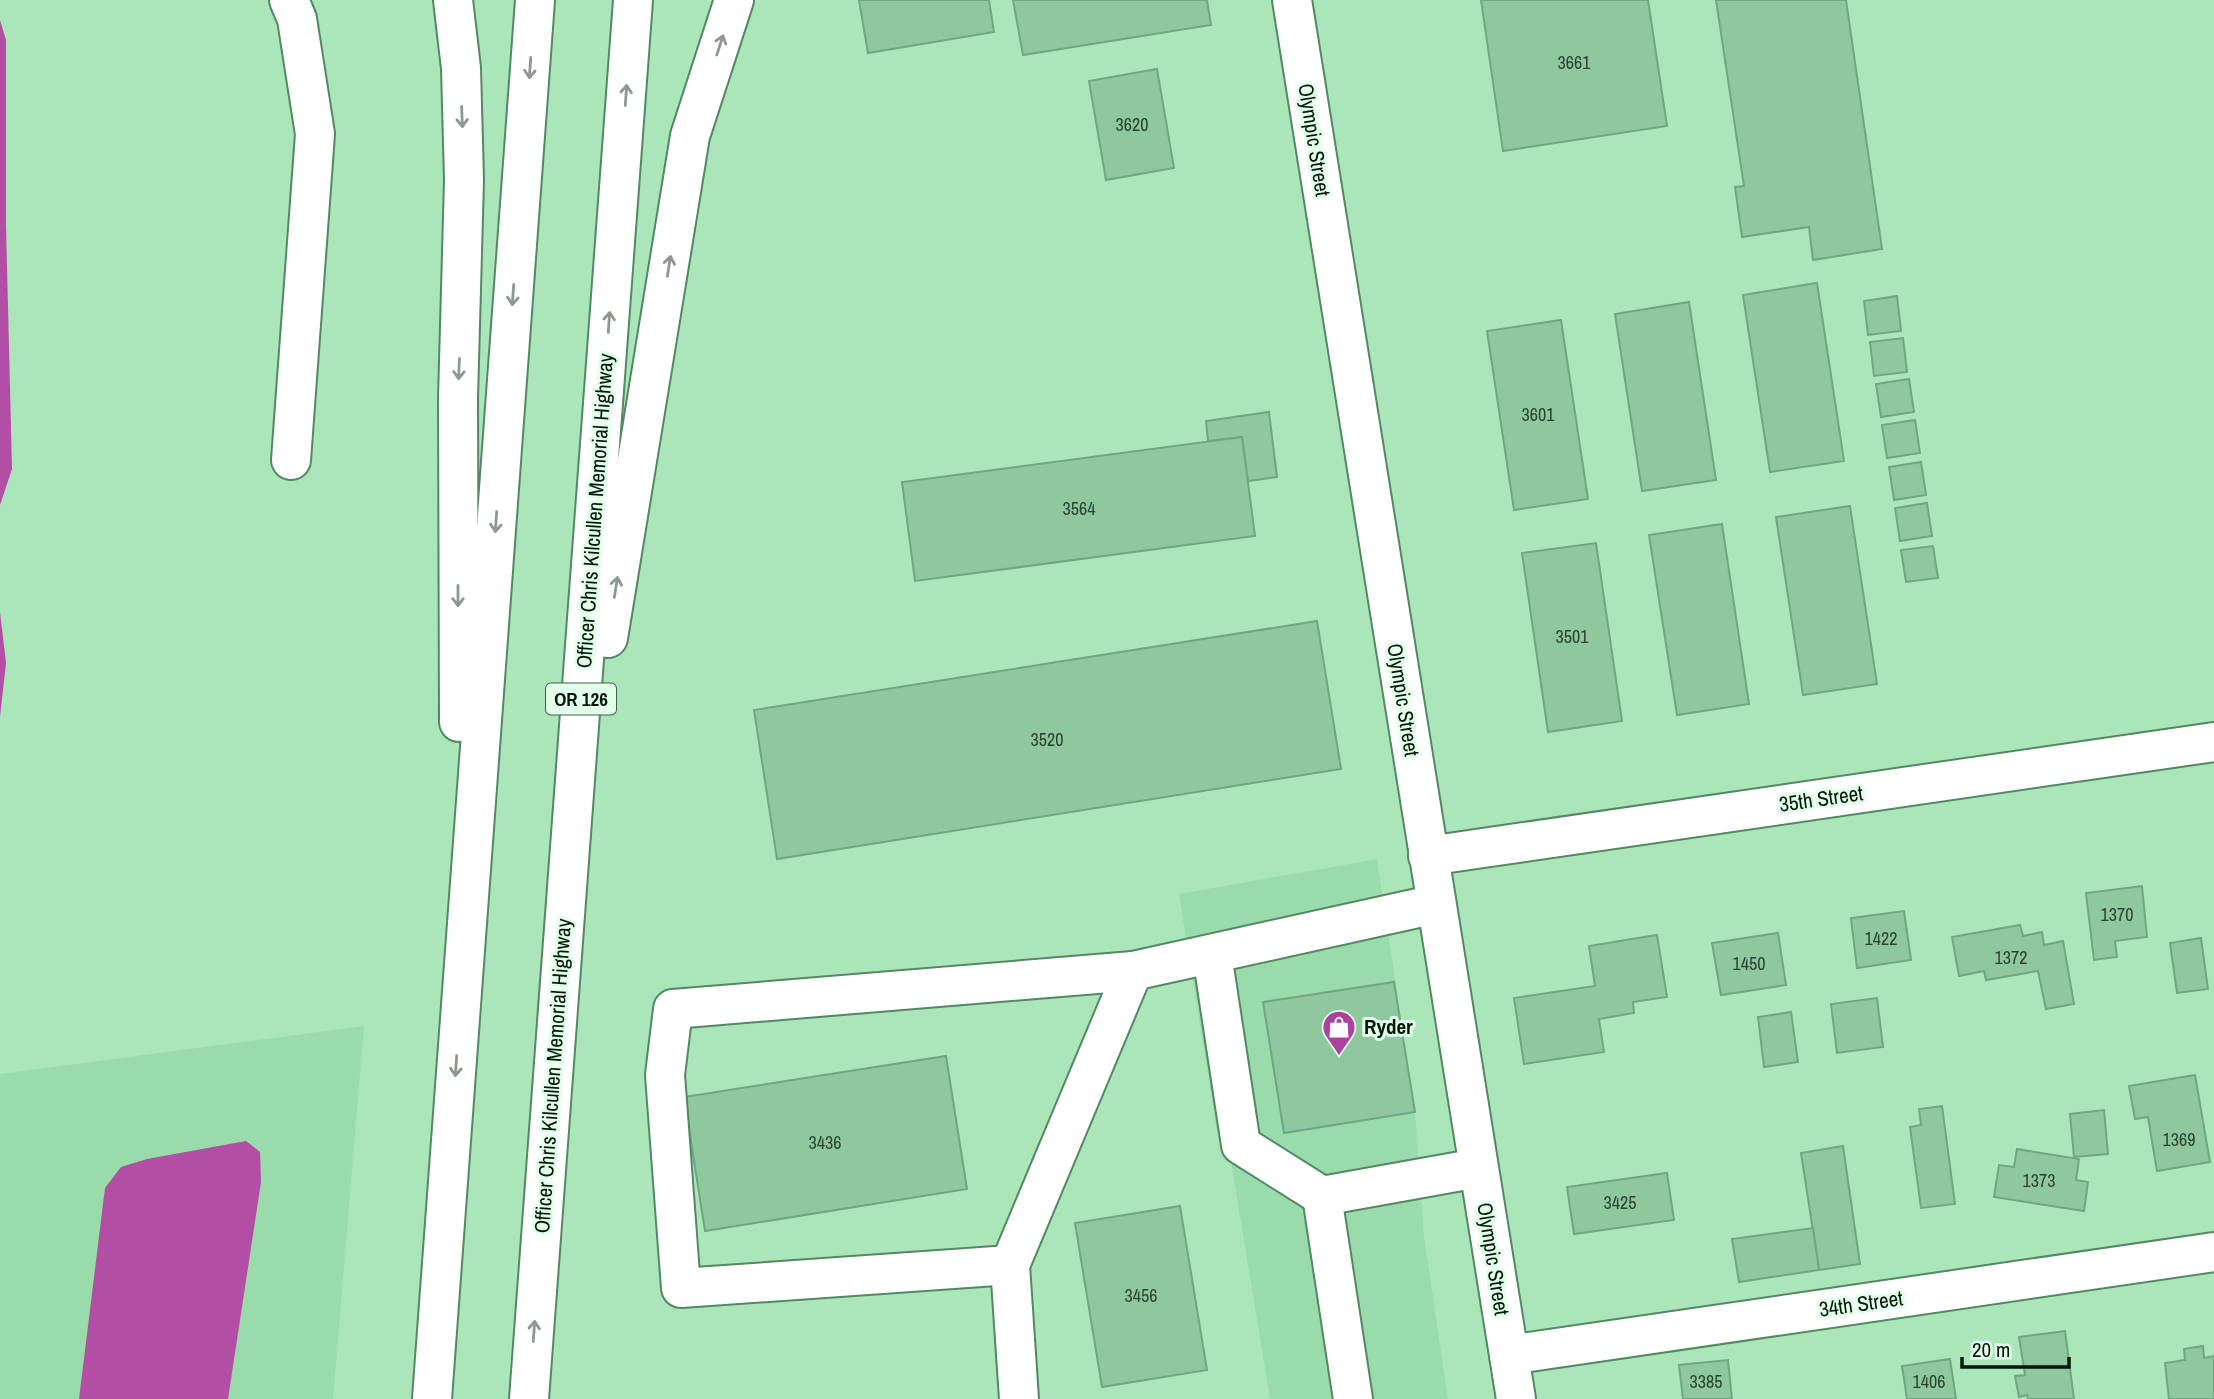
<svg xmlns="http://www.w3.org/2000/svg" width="2214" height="1399" font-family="'Archivo Narrow',sans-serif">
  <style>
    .built { fill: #9adbac }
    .water { fill: #b24ea4 }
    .building { fill: #8fc89f; stroke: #6fa77f; stroke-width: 2 }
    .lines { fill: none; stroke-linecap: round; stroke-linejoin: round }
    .minor-casing { stroke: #528962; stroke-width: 42 }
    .major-casing { stroke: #528962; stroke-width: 42 }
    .highway-casing { stroke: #528962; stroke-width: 42 }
    .minor { stroke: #fff; stroke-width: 38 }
    .major { stroke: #fff; stroke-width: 38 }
    .highway { stroke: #fff; stroke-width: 38 }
    .oneway { stroke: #8e9790 }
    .labels { text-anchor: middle; stroke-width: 6; stroke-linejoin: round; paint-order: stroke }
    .number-label { font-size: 18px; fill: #26442e }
    .shield { fill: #e2ffe9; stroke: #465d4c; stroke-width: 2 }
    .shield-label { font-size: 19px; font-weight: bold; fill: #031809 }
    .street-label { font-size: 21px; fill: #031809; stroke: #e2ffe9 }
    .poi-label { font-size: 21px; font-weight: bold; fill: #031809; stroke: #e2ffe9; text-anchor: start }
  </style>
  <rect width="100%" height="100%" fill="#abe6bb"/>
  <g class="built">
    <path d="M1377,859l38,253 9,124 24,163h-178l-43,-262 -9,1 -39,-244z"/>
    <path d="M364,1026l-31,373h-333v-325z"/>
  </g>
  <g class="water">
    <path d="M0,20l6,20v185l6,244 -12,36z"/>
    <path d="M0,612l6,51 -6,54z"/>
    <path d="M246,1141l14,11 1,30 -33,217h-149l26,-211 16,-21 26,-8z"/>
  </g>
  <g class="building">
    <path d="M859,0h130l5,32 -126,21z"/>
    <path d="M1013,0h194l4,25 -188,30z"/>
    <path d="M1481,0h167l19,126 -164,25z"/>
    <path d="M1716,0h130l36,249 -69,11 -4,-33 -67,10 -7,-50 9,-1z"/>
    <path d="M1157,69l17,99 -68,12 -17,-99z"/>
    <path d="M1817,283l27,178 -74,11 -27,-177z"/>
    <path d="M1897,296l4,35 -33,4 -4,-34z"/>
    <path d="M1689,302l27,178 -74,11 -27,-177z"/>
    <path d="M1561,320l27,179 -74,11 -27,-179z"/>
    <path d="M1903,338l4,34 -33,4 -4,-34z"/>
    <path d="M1909,379l5,33 -33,5 -5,-33z"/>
    <path d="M1269,412l8,65 -29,4 -6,-44 -34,4 -2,-20z"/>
    <path d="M1915,420l5,33 -33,5 -5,-33z"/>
    <path d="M1242,437l13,99 -340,45 -13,-99z"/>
    <path d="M1921,462l5,33 -32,5 -5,-33z"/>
    <path d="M1927,503l5,33 -32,5 -5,-33z"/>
    <path d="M1850,506l27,178 -74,11 -27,-178z"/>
    <path d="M1722,524l27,180 -72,11 -28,-180z"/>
    <path d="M1596,543l26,178 -74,11 -26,-179z"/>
    <path d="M1933,546l5,32 -32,4 -5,-32z"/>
    <path d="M1317,621l24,148 -564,90 -23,-149z"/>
    <path d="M2142,886l5,51 -32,4 2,16 -23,3 -8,-67z"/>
    <path d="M1904,911l7,49 -54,8 -6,-50z"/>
    <path d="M2020,925l3,11 19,-4 2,13 19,-4 11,63 -28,5 -8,-38 -52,9 -2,-9 -25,5 -7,-39z"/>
    <path d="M1778,933l8,52 -65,10 -9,-52z"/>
    <path d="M1657,935l10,62 -34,5 1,11 -35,6 5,33 -80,12 -10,-66 81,-12 -6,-40z"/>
    <path d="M2201,938l7,51 -31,4 -7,-50z"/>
    <path d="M1394,982l21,130 -131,21 -21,-131z"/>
    <path d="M1877,998l6,49 -46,6 -6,-49z"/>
    <path d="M1791,1012l7,50 -34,5 -6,-50z"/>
    <path d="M946,1056l21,133 -262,42 -21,-134z"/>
    <path d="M2195,1075l15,87 -53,9 -9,-54 -13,2 -6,-33z"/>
    <path d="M1942,1106l13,98 -34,4 -11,-81 11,-2 -2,-16z"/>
    <path d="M2104,1110l4,44 -34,3 -4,-43z"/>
    <path d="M1843,1146l17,118 -41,6 -18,-117z"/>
    <path d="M2017,1149l62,10 -3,21 12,2 -4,29 -90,-14 5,-32 15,2z"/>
    <path d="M1667,1173l7,47 -100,14 -7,-47z"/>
    <path d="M1180,1206l27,164 -105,17 -27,-164z"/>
    <path d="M1813,1228l6,42 -80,12 -7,-43z"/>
    <path d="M2065,1331l9,68h-46l-1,-4 -8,2 -4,-21 10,-1 -6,-38z"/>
    <path d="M2203,1346l1,12 10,-2v43h-45l-4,-36 20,-3 -1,-11z"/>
    <path d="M1950,1359l6,40h-49l-5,-33z"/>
    <path d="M1728,1360l4,39h-49l-4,-34z"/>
  </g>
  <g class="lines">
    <defs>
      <g id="minor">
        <path d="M289,0l8,19 18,115 -24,326"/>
        <path d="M1428,856l786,-114"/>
        <path d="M1212,954l29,191 81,51"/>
        <path d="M1010,1265l-329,23 -16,-213 8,-66 460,-38"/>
        <path d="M1509,1355l705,-103"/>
        <path d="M1019,1399l-9,-134 123,-294 303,-67"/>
        <path d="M1353,1399l-31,-203 156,-28"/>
      </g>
      <path id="major" d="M1292,0l224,1399"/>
      <g id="highway">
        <path d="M453,0l8,68 3,112 -6,218 1,324"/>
        <path d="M608,638l82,-502 44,-136"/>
        <path d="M432,1399l103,-1399"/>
        <path d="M529,1399l104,-1399"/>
      </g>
    </defs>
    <use href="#minor" class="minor-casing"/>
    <use href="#major" class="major-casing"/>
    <use href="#highway" class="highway-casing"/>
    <use href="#minor" class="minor"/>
    <use href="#major" class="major"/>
    <use href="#highway" class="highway"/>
  </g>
  <defs><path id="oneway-shaft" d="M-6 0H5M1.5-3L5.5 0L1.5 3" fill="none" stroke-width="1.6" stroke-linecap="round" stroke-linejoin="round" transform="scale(1.75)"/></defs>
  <g class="oneway">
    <use href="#oneway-shaft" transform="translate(720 45) rotate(-72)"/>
    <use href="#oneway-shaft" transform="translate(530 68) rotate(94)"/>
    <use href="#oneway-shaft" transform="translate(626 95) rotate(-86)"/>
    <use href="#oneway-shaft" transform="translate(462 117) rotate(88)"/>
    <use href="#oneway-shaft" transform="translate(669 266) rotate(-81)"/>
    <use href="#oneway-shaft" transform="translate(513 295) rotate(94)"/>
    <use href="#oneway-shaft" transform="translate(609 322) rotate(-86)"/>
    <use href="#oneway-shaft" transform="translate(459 369) rotate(92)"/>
    <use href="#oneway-shaft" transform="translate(496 522) rotate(94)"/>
    <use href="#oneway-shaft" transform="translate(616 587) rotate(-81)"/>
    <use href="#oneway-shaft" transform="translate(458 596) rotate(90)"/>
    <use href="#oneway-shaft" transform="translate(456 1066) rotate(94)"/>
    <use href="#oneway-shaft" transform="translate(534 1331) rotate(-86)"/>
  </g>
  <defs>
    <symbol id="shop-pin" viewBox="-11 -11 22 30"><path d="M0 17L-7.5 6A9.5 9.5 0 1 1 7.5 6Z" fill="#ad41a0" stroke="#e2ffe9"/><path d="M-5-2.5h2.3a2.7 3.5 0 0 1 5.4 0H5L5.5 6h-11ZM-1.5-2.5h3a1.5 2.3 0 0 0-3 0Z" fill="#fff"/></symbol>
  </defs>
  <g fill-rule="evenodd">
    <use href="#shop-pin" x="1320" y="1008" width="38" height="52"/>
  </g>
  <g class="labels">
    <g class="number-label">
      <text x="1574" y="69">3661</text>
      <text x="1132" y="131">3620</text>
      <text x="1538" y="421">3601</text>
      <text x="1079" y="515">3564</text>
      <text x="1572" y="643">3501</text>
      <text x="1047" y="746">3520</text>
      <text x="2117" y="921">1370</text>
      <text x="1881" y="945">1422</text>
      <text x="2011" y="964">1372</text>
      <text x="1749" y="970">1450</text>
      <text x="2179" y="1146">1369</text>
      <text x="825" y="1149">3436</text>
      <text x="2039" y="1187">1373</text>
      <text x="1620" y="1209">3425</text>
      <text x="1141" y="1302">3456</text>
      <text x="1706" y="1388">3385</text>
      <text x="1929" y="1388">1406</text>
    </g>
    <rect class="shield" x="546" y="683.5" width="70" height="31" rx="5"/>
    <g class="shield-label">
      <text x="581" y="706">OR 126</text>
    </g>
    <g class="street-label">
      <text transform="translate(1314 140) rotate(81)" y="7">Olympic Street</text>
      <text transform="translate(595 511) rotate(-86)" y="7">Officer Chris Kilcullen Memorial Highway</text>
      <text transform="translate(1403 700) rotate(81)" y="7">Olympic Street</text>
      <text transform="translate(1821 799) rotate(-8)" y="7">35th Street</text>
      <text transform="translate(553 1076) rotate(-86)" y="7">Officer Chris Kilcullen Memorial Highway</text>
      <text transform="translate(1493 1259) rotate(81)" y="7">Olympic Street</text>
      <text transform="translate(1861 1304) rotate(-8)" y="7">34th Street</text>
    </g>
    <g class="poi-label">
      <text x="1364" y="1034">Ryder</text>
    </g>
  </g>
  <path d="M1962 1357v10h107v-10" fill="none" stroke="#031809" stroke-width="3.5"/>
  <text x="1972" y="1357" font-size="21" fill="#031809" stroke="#e2ffe9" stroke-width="5" paint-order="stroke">20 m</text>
</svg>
